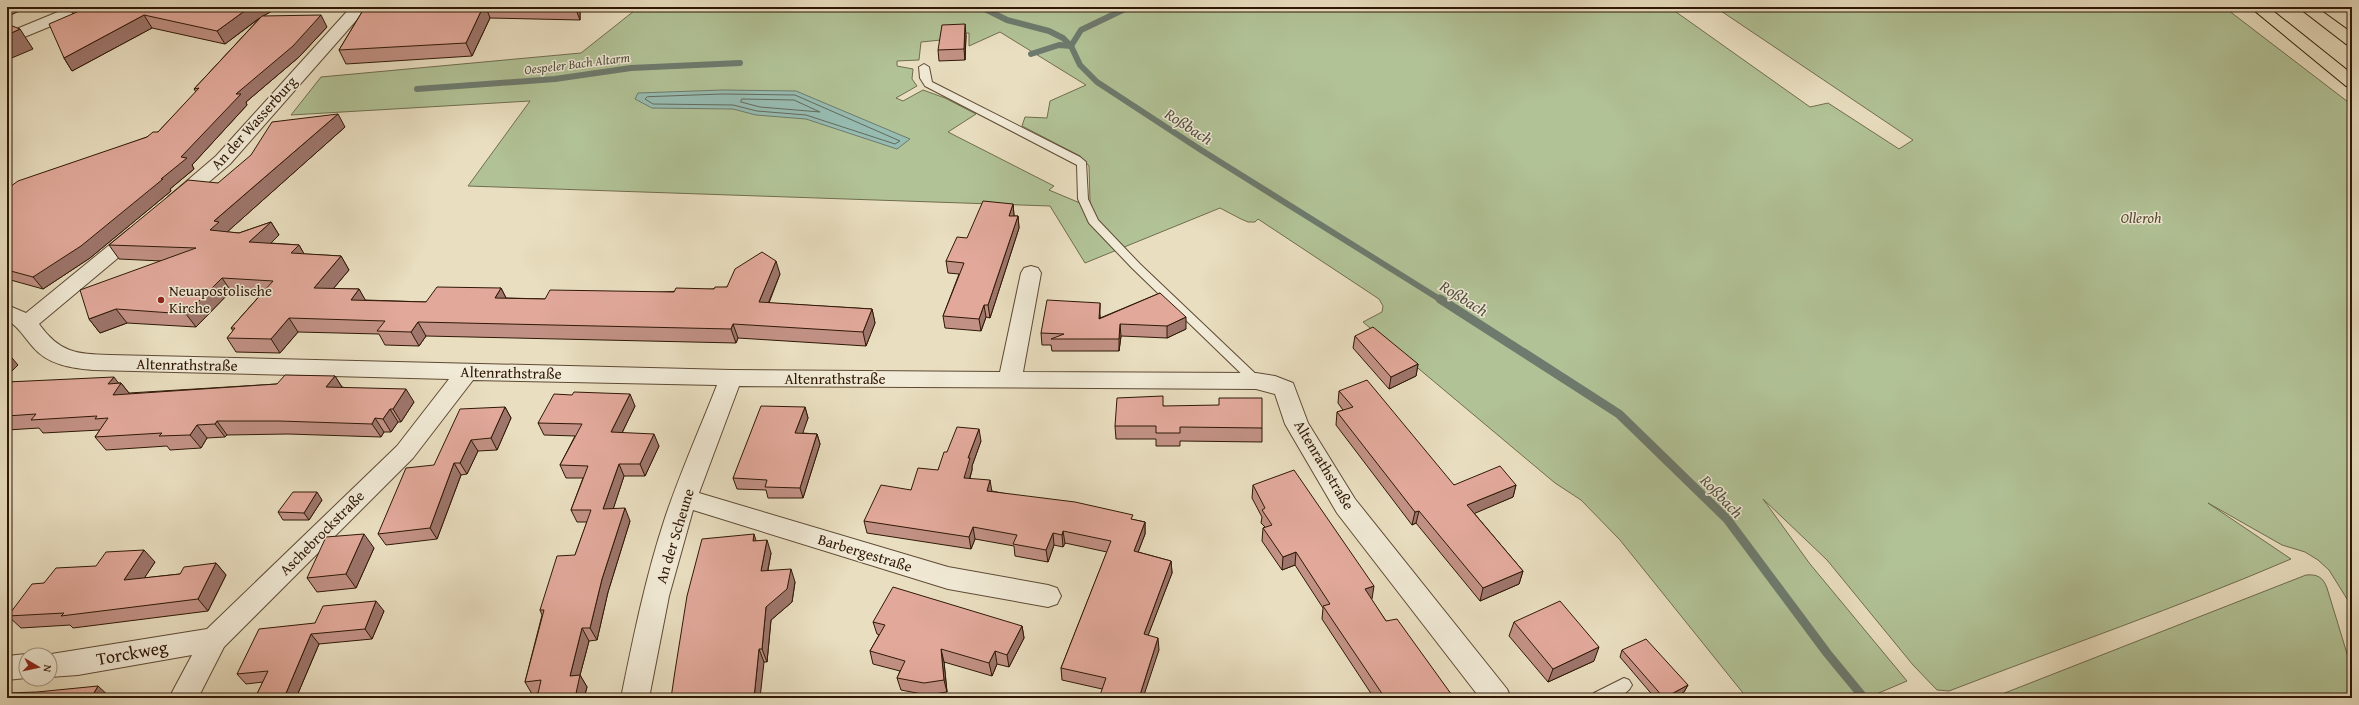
<svg xmlns="http://www.w3.org/2000/svg" width="2359" height="705" font-family="'Gentium Book Plus',serif">
  <style>
    .green { fill: #b1c296; stroke: #706d4e; fill-rule: evenodd }
    .water { fill: #97bcb2; stroke: #6d7a6d }
    .lines { fill: none; stroke-linecap: round; stroke-linejoin: round }
    .shore { stroke: #636a5c; stroke-width: 1 }
    .stream-far1 { stroke: #6d7a6d; stroke-width: 6 }
    .stream { stroke: #6d7a6d; stroke-width: 9 }
    .service-casing { stroke: #5e4a34; stroke-width: 2 }
    .minor-casing { stroke: #5e4a34; stroke-width: 2 }
    .secondary-casing { stroke: #2f1806; stroke-width: 2 }
    .trunk-casing { stroke: #2f1806; stroke-width: 2 }
    .service { fill: #f1ead6; fill-rule: evenodd }
    .minor { fill: #f1ead6; fill-rule: evenodd }
    .secondary { fill: #f1ead6; fill-rule: evenodd }
    .trunk { fill: #e9dec0; fill-rule: evenodd }
    .wall { fill: #c29185; stroke: #2f1806 }
    .shaded-wall { fill: #9e766c; stroke: #2f1806 }
    .building { fill: #e2a99b; stroke: #2f1806 }
    .poi-dot { fill: #8f2418; stroke: #f1ead6; stroke-width: 1.5 }
    .labels { text-anchor: middle; stroke-width: 3; stroke-linejoin: round; paint-order: stroke }
    .far-water-label { font-size: 13px; font-style: italic; fill: #535142; stroke: #f1ead6 }
    .street-label { font-size: 15px; fill: #2f1806; stroke: #f1ead6 }
    .park-label { font-size: 15px; font-style: italic; fill: #564b31; stroke: #f1ead6 }
    .poi-label { font-size: 15px; fill: #2f1806; stroke: #f1ead6; text-anchor: start }
    .water-label { font-size: 16px; font-style: italic; fill: #535142; stroke: #f1ead6 }
    .near-street-label { font-size: 18px; fill: #2f1806; stroke: #f1ead6 }
  </style>
  <rect width="100%" height="100%" fill="#e9dec0"/>
  <filter id="stains"><feTurbulence type="fractalNoise" baseFrequency=".005" numOctaves="4"/><feColorMatrix values="0 0 0 0 .2 0 0 0 0 .09 0 0 0 0 .02 0 0 0 .5 -.17"/></filter>
  <radialGradient id="worn" r=".72"><stop offset=".6" stop-color="#630" stop-opacity="0"/><stop offset="1" stop-color="#630" stop-opacity=".3"/></radialGradient>
  <g class="green">
    <path d="M639,7h1030l141,100 18,-4 71,46 14,-9 -198,-133h509l128,98v502l-23,-37 -11,-10 -13,-8 -23,-7 -74,-42 83,56c-112,48 -228,88 -342,132l-12,-1 -24,-25 -86,-105 -64,-61 47,65 97,117 -40,17h-120l-127,-158 -39,-40 -26,-17 -192,-161 19,-10 1,-6 -4,-7 -121,-80 -3,3h-7l-7,-3 -21,-11 -135,55 -35,-57 -582,-20 62,-85 -239,14 30,-38 260,-24zM1000,32l86,53 -36,16 -3,17 -22,-1 -3,9 58,30 9,10 1,35 2,7 -43,-18 5,-4 -106,-54 28,-18 -31,-16 -22,-8 -20,11 -7,-3 21,-12 -5,-7 1,-10 -16,-3v-5l22,-1 2,-18 20,-2 1,-5 27,-2v13z"/>
    <path d="M2306,575c11,-1 17,2 21,13l25,82v28h-360z"/>
  </g>
  <path class="water" d="M723,90l73,1 114,48 -13,10 -91,-30 -50,-4 -23,-6 -81,-1 -17,-9 3,-6z"/>
  <g class="lines">
    <g class="shore">
      <path d="M723,94l72,1 105,46 -5,3 -89,-29 -49,-4 -24,-6 -80,-1 -8,-5 2,-2z"/>
      <path d="M742,99l52,1 26,12 -60,-5 -19,-5z"/>
    </g>
    <g class="stream-far1">
      <path d="M981,7l26,13 42,11 14,7 8,8 9,19 17,17 104,68 240,150"/>
      <path d="M1071,46l10,-16 48,-23"/>
      <path d="M1031,54l28,-9 12,1"/>
      <path d="M417,89l138,-10 76,-11 109,-5"/>
    </g>
    <path class="stream" d="M1440,299l179,115 108,105 100,134 37,45"/>
    <defs>
      <g id="service">
        <path d="M924,64l5,3 3,15 148,75 6,5 2,37 10,21 42,44 120,114 2,3 -2,3h-8l-120,-116 -43,-45 -11,-24 -1,-34 -152,-79 -5,-8 -1,-11z"/>
        <path d="M1624,678l5,2 3,5c-7,15 -27,13 -41,13l3,-5z"/>
      </g>
      <g id="minor">
        <path d="M70,7h22l-2,3 -68,28 -15,1v-10l7,1z"/>
        <path d="M351,7h17l-138,157 -48,41 -7,2 -7,-2 -3,-4 3,-4 48,-41z"/>
        <path d="M136,227l7,2 3,4 -3,4 -104,87c21,29 37,30 71,31l621,15 269,2 21,-99 3,-5 7,-2 7,2 3,5 -18,99 233,1 19,3 18,7 15,40 47,76 152,190 4,9h-31l-143,-185 -52,-89 -10,-30 -19,-5 -517,-3 -40,107 249,74 100,18 9,3 4,8 -4,8 -9,3 -100,-18 -255,-79 -24,86 -20,102h-28c12,-59 24,-119 43,-177 15,-46 35,-90 53,-136l-244,-5 -60,78 -189,189 -26,51h-29l23,-43 -114,20 -28,2v-22h-5l162,-26 190,-183 52,-67 -356,-9c-21,-2 -45,-5 -60,-23 -9,-10 -14,-20 -26,-27v-15l19,8 103,-84z"/>
        <path d="M26,654l3,1h-3v23l-19,2v-24z"/>
      </g>
      <path id="secondary" d="M7,7h15l-2,3 -13,6z"/>
      <g id="trunk">
        <path d="M2250,7h18l84,67v13l-6,-1z"/>
        <path d="M2298,7h18l36,26v13l-6,-2z"/>
      </g>
    </defs>
    <use href="#service" class="service-casing"/>
    <use href="#minor" class="minor-casing"/>
    <use href="#secondary" class="secondary-casing"/>
    <use href="#trunk" class="trunk-casing"/>
    <use href="#service" class="service"/>
    <use href="#minor" class="minor"/>
    <use href="#secondary" class="secondary"/>
    <use href="#trunk" class="trunk"/>
  </g>
  <g class="wall">
    <path d="M69,7h210l-16,9 64,11 -28,30 -53,45 1,3 -55,60 2,4 -24,20 1,2 -81,67 -47,31 -36,-10v-90l140,-52 11,-5 38,-40 -2,-3 66,-71 -35,26 -73,-16 -80,43 -8,-13 9,-44z"/>
    <path d="M365,7h215v13l-90,-2 -18,38 -126,8 -7,-14z"/>
    <path d="M966,35l-1,25 -26,1 -1,-11z"/>
    <path d="M345,127l-118,105 12,1 32,-11 8,13 -9,8 29,2 5,9 37,2 8,14 -16,19h26l6,11 61,2 75,-14 5,10 39,1 169,-10 13,-2 53,-13 -11,29 103,6 3,14 -9,23 -128,-8 -2,5 -310,-7 -7,10 -34,-1 -6,-11 -81,-2 -18,21 -44,-1 -9,-14 6,-7 -2,-3 31,-35 -31,-2 -35,36 -69,-4 -27,10 -11,-14 73,-58 -43,-2 -10,-14 109,-62z"/>
    <path d="M1013,204l1,12h4l1,12 -29,90 -4,-1 -5,14 -36,-3 -2,-12 16,-42 -11,-1 -2,-12 21,-23z"/>
    <path d="M1160,293l26,36 -19,9 -46,-2 -2,15h-67l-1,-6h-9l-1,-12 59,-18v3z"/>
    <path d="M1355,336l63,28 -2,12 -27,13 -36,-41z"/>
    <path d="M335,376l7,11 72,15 -13,20h-3l-7,10h-7l-3,5 -93,-3 -61,1 -2,2 -18,1 -6,10 -31,2 -3,-4 -61,4 -11,-13 5,-7 -57,3 -4,-5 -32,2v-48l114,1 8,10 148,-9z"/>
    <path d="M1339,391l115,94h62l-3,12 -39,16 49,58 -4,13 -39,17 -64,-78 -4,2 -76,-100 1,-13 6,-2 -5,-7z"/>
    <path d="M635,406l-13,27 37,13 -14,30h-21l-11,33 17,12 -22,71 -11,48 -8,1 -9,34 7,12 -3,11h-47l1,-5 -6,1 -7,-12 17,-67 -2,-5 35,-55 12,-33h-10l-6,-12 12,-32h-17l-6,-13 15,-29 -31,-1 -6,-12z"/>
    <path d="M1163,406l99,22v14l-82,-1v5h-24v-7h-40l-1,-13z"/>
    <path d="M505,407l6,11 -14,32 -19,1 -11,23 -6,1 -24,64 -51,6 -8,-11 56,-69z"/>
    <path d="M805,407l3,11 -6,15 15,1 3,10 -17,54h-35l-2,-8 -29,-1 -4,-11z"/>
    <path d="M981,441l-9,25v4l-2,8 22,13 153,31v12l-7,18 33,9 1,12 -24,62 11,15 -57,39 -40,-9 -1,-12 46,-116 -42,-9 -2,4 -9,-2 -6,17 -33,-6 -1,-10 -39,-7 -4,10 -104,-16 -3,-12 47,-31 27,-20 9,-18z"/>
    <path d="M1253,485l119,114h-1l15,22 68,77h-80l-52,-79 1,-11 -28,-43 -13,5 -20,-29 1,-13 2,-1 -4,-4 1,-6 -10,-19z"/>
    <path d="M322,500l-13,20h-26l-5,-8z"/>
    <path d="M756,541l15,12 -3,17 27,12 -3,20 -21,18 -4,42h-3l-77,-66z"/>
    <path d="M374,548l-18,40 -39,4 -10,-14z"/>
    <path d="M155,562l-11,16 36,-4 36,-11 10,12 -18,36 -135,17 -3,-3 -49,3 -13,-12 36,-33z"/>
    <path d="M384,611l-12,28 -53,5 -23,54h-41l8,-16 -17,2 -9,-10 78,-51z"/>
    <path d="M873,622l149,4 2,12 -15,29 -12,-3 -5,12 -48,-14 3,30 -20,3 -26,-5 -4,-12 3,-7 -27,-7 -3,-13 9,-16 -2,-1z"/>
    <path d="M1514,622l80,39 -46,21 -39,-46z"/>
    <path d="M1622,650l66,35 -4,7 -10,6h-19l-35,-41z"/>
  </g>
  <g class="shaded-wall">
    <path d="M250,7h29l-21,12 -33,25 -8,-13z"/>
    <path d="M483,7h3l4,11 -18,38 -6,-13z"/>
    <path d="M575,7h5v13z"/>
    <path d="M144,15l8,13 -80,43 -8,-13z"/>
    <path d="M321,15l6,12 -28,30 -53,45 1,3 -55,60 2,4 -24,20 1,2 -81,67 -47,31 -10,-12 128,-98 20,-22 55,-63z"/>
    <path d="M965,24l1,11 -1,25 -1,-11z"/>
    <path d="M20,29l13,20 -26,11v-25z"/>
    <path d="M338,114l7,13 -119,106 -16,-3 4,-9z"/>
    <path d="M1013,204l1,11 -4,13 -1,-12z"/>
    <path d="M1018,216l1,12 -29,90 -2,-13z"/>
    <path d="M271,222l8,13 -21,21 -9,-14z"/>
    <path d="M299,245l8,14 -16,-6z"/>
    <path d="M341,256l8,14 -27,32 -8,-14z"/>
    <path d="M776,261l4,13 -17,42 -4,-14z"/>
    <path d="M222,278l9,13 -35,36 -10,-13z"/>
    <path d="M501,288l7,14 -13,-4z"/>
    <path d="M359,289l8,14 -16,-3z"/>
    <path d="M1100,303v12l-1,16v-12z"/>
    <path d="M984,305l2,12 -5,14 -2,-12z"/>
    <path d="M116,309l11,14 -27,10 -11,-14z"/>
    <path d="M872,309l3,14 -9,23 -3,-14z"/>
    <path d="M1186,317v12l-19,9v-12z"/>
    <path d="M289,318l9,14 -18,21 -9,-14z"/>
    <path d="M418,322l8,14 -7,10 -8,-14z"/>
    <path d="M733,324l5,14 -2,5 -5,-14z"/>
    <path d="M1120,324l1,12 -2,15v-12z"/>
    <path d="M7,352l11,13 -11,11z"/>
    <path d="M1418,364l-2,12 -27,13 2,-12z"/>
    <path d="M335,376l8,13 -17,-2z"/>
    <path d="M114,377l6,8 1,-2 11,14 -19,-2 -5,-11z"/>
    <path d="M406,389l8,13 -13,20 -8,-13z"/>
    <path d="M630,394l5,12 -19,39 -5,-13z"/>
    <path d="M505,407l6,11 -14,32 -6,-12z"/>
    <path d="M805,407l3,11 -9,26 -4,-11z"/>
    <path d="M390,409l8,13 -7,10 -8,-13z"/>
    <path d="M375,418l9,14 -3,5 -9,-13z"/>
    <path d="M217,421l10,14 -2,2 -10,-13z"/>
    <path d="M197,425l10,13 -6,10 -11,-13z"/>
    <path d="M979,429l2,12 -9,25v4l-6,20 -2,-12 4,-20z"/>
    <path d="M654,434l5,12 -14,30 -5,-12z"/>
    <path d="M817,434l3,10 -17,54 -3,-10z"/>
    <path d="M471,440l7,11 -11,23 -7,-11z"/>
    <path d="M454,463l7,12 -24,64 -7,-11z"/>
    <path d="M619,464l5,12 -15,46 -6,-13z"/>
    <path d="M990,480l2,12 -5,-1z"/>
    <path d="M1516,485l-3,12 -49,21 3,-13z"/>
    <path d="M317,492l5,8 -13,20 -5,-7z"/>
    <path d="M625,508l5,13 -22,71 -11,48 -7,-12 12,-49z"/>
    <path d="M1419,511l-3,12 -4,2 3,-13z"/>
    <path d="M1145,522v12l-11,29v-12z"/>
    <path d="M973,527l2,12 -4,10 -2,-12z"/>
    <path d="M1063,531l2,12 -2,4 -1,-12z"/>
    <path d="M1053,533l1,12 -6,17 -2,-12z"/>
    <path d="M364,534l10,14 -18,40 -10,-14z"/>
    <path d="M754,534l4,13 -5,-6z"/>
    <path d="M767,540l4,13 -6,31 -4,-13z"/>
    <path d="M144,550l11,12 -20,30 -11,-12z"/>
    <path d="M1296,552l-1,13 -13,5 1,-13z"/>
    <path d="M1171,561l1,12 -28,73v-12z"/>
    <path d="M216,563l10,12 -18,36 -10,-12z"/>
    <path d="M791,569l4,13 -3,20 -21,18 -4,42 -5,-13 4,-42z"/>
    <path d="M1523,571l-4,13 -39,17 3,-13z"/>
    <path d="M1374,586l-2,13 -9,3 2,-13z"/>
    <path d="M376,601l8,10 -12,28 -7,-10z"/>
    <path d="M1022,626l2,12 -15,29 -2,-12z"/>
    <path d="M582,628l7,13 -9,34 7,12 -3,11h-9l-5,-22z"/>
    <path d="M311,634l8,10 -23,54h-12z"/>
    <path d="M1158,638l1,12 -16,48h-4z"/>
    <path d="M1599,647l-5,14 -46,21 5,-13z"/>
    <path d="M759,649l5,13 -4,36h-6z"/>
    <path d="M941,649l3,13 3,30 -3,-12z"/>
    <path d="M995,651l2,13 -5,12 -3,-13z"/>
    <path d="M1688,685l-4,7 -10,6h-10z"/>
    <path d="M98,686l13,12h-20z"/>
  </g>
  <g class="building">
    <path d="M70,7h180l-33,24 -73,-16 -80,43 -15,-34 28,-12z"/>
    <path d="M365,7h118l-17,36 -127,7z"/>
    <path d="M321,15l-28,31 -57,48h5l-60,63 6,1 -26,21h2l-82,67 -48,31 -26,-7v-81l11,-8 129,-44 6,-5h5l41,-44 -5,1 68,-73z"/>
    <path d="M7,24l13,5 -13,6z"/>
    <path d="M965,24l-1,25 -26,1 4,-25z"/>
    <path d="M338,114l-124,107 5,1 -9,8 29,3 32,-11 -22,20 50,3 -8,8 50,3 -27,32 45,1 -8,11 75,2 11,-15 64,1 -6,10 50,1 5,-9 124,2 2,-4 38,1 1,-2h12l8,-18 27,-17 14,9 -17,41 113,7 -9,23 -130,-8 -2,5 -313,-7 -7,10 -34,-1 8,-10 -96,-3 -18,21 -44,-1 8,-10h-4l42,-47 -51,-3 -36,36 -70,-5 -27,10 -9,-29 116,-42 -87,-3 79,-65 30,3 33,-28 21,-33z"/>
    <path d="M983,201l30,3 -4,12h9l-30,89h-4l-5,14 -36,-3 21,-53 -18,-2 11,-24 10,1z"/>
    <path d="M1160,293l26,24 -19,9 -47,-2 -1,15h-68l13,-5 -23,-1 6,-33 53,3 -1,16z"/>
    <path d="M1373,327l45,37 -27,13 -36,-41z"/>
    <path d="M285,375l50,1 -9,11 80,2 -13,20h-3l-7,10 -8,-1 -3,6 -93,-3h-62l-2,3 -18,1 -7,10 -31,1 3,-3 -67,4 13,-19 -13,1 2,-3 -66,4 5,-6 -29,2v-34l107,-5 -6,7 13,-1 -8,12 164,-11z"/>
    <path d="M1367,380l87,105 46,-19 16,19 -49,20 56,66 -40,17 -64,-77 -4,1 -78,-100 16,-5 -14,-16z"/>
    <path d="M574,392l56,2 -19,38 43,2 -14,30h-21l-16,45 22,-1 -23,71 -12,49h-8l-12,48 10,-1 -5,23h-38l4,-18 -16,2 19,-72h-4l17,-54 18,-1 16,-45h-20l17,-44 -28,-1 22,-41 -44,-1 16,-29 18,1z"/>
    <path d="M1163,396v10l56,-1v-7h43v30l-82,-1v6h-24v-7h-41l2,-28z"/>
    <path d="M761,406l44,1 -10,26 22,1 -17,54 -35,-1 2,-7 -34,-2z"/>
    <path d="M505,407l-14,31 -20,2 -11,23h-6l-24,65 -52,6 28,-66 28,-3 26,-56z"/>
    <path d="M957,427l22,2 -11,29h2l-6,20 26,2 -3,11 88,11 58,13 -2,4 14,3 -11,29 37,10 -27,73 14,4 -19,60h-40l7,-20 -45,-10 50,-127 -48,-10 -1,4 -9,-2 -7,17 -33,-6 4,-9 -44,-8 -4,10 -105,-16 17,-36 30,5 7,-22 20,2 6,-18h3z"/>
    <path d="M1294,470l80,116 -9,3 21,32 11,-2 57,79h-69l-62,-92 7,-2 -34,-52 -13,5 -20,-29 9,-3 -10,-15 3,-2 -12,-23z"/>
    <path d="M293,492h24l-13,21 -26,-1z"/>
    <path d="M364,534l-18,40 -39,4 19,-41z"/>
    <path d="M754,534l-1,7 14,-1 -6,31 30,-2 -4,20 -21,18 -4,42h-3l-5,49h-83l4,-27 12,-75 15,-57z"/>
    <path d="M144,550l-20,30 56,-6 4,-7 32,-4 -18,36 -137,17 3,-3 -56,3 24,-32 12,-1 12,-15 40,-2 10,-14z"/>
    <path d="M893,587l129,39 -15,29 -12,-4 -6,12 -48,-14 3,31 -20,3 -27,-5 8,-17 -35,-10 15,-26 -12,-3z"/>
    <path d="M376,601l-11,28 -54,5 -27,64h-29l13,-27 -31,3 22,-45 56,-6 8,-17z"/>
    <path d="M1560,601l39,46 -46,22 -39,-47z"/>
    <path d="M1646,639l42,46 -24,13 -42,-48z"/>
    <path d="M98,686l-7,12h-84v-5l30,-1z"/>
  </g>
  <circle class="poi-dot" cx="161" cy="300" r="4"/>
  <g class="labels">
    <g class="far-water-label">
      <text transform="translate(577 63) rotate(-7)" y="5">Oespeler Bach Altarm</text>
    </g>
    <g class="street-label">
      <text transform="translate(254 123) rotate(-48)" y="5">An der Wasserburg</text>
      <text transform="translate(187 365) rotate(1)" y="5">Altenrathstraße</text>
      <text transform="translate(511 373) rotate(1)" y="5">Altenrathstraße</text>
      <text x="835" y="384">Altenrathstraße</text>
      <text transform="translate(1324 465) rotate(59)" y="5">Altenrathstraße</text>
      <text transform="translate(322 533) rotate(-45)" y="5">Aschebrockstraße</text>
      <text transform="translate(675 536) rotate(-73)" y="5">An der Scheune</text>
      <text transform="translate(865 553) rotate(17)" y="5">Barbergestraße</text>
    </g>
    <g class="park-label">
      <text x="2141" y="223">Olleroh</text>
    </g>
    <g class="poi-label">
      <text x="169" y="296">Neuapostolische<tspan x="169" dy="17">Kirche</tspan></text>
    </g>
    <g class="water-label">
      <text transform="translate(1189 126) rotate(33)" y="6">Roßbach</text>
      <text transform="translate(1464 298) rotate(32)" y="6">Roßbach</text>
      <text transform="translate(1722 496) rotate(46)" y="6">Roßbach</text>
    </g>
    <g class="near-street-label">
      <text transform="translate(132 653) rotate(-10)" y="6">Torckweg</text>
    </g>
  </g>
  <rect width="2359" height="705" fill="none" stroke="#e9dec0" stroke-width="24"/>
  <rect x="8" y="8" width="2343" height="689" fill="none" stroke="#2f1806" stroke-width="2"/>
  <rect x="12" y="12" width="2335" height="681" fill="none" stroke="#2f1806"/>
  <g transform="translate(38 667) rotate(99)"><circle r="19" fill="#f1ead6" stroke="#a39683"/>
  <path d="M0-3L7 15L0 10L-7 15Z" fill="#8f2418"/>
  <text y="-6" font-size="11" font-weight="bold" text-anchor="middle" fill="#2f1806">N</text>
  </g>
  <rect width="100%" height="100%" filter="url(#stains)"/>
  <rect width="100%" height="100%" fill="url(#worn)"/>
</svg>
